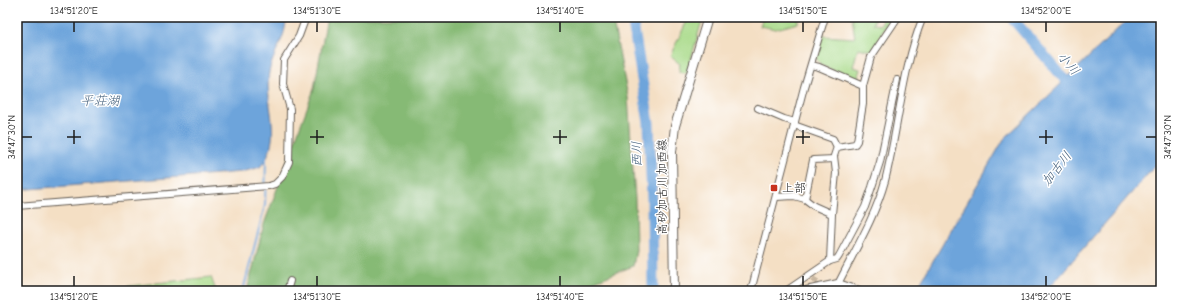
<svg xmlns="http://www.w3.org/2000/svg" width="1178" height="308" font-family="'Comic Neue','Klee One',sans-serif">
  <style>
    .green { fill: #a9da89; stroke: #627b52 }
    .forest { fill: #86ba75; stroke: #516b48 }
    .water { fill: #6da4db; stroke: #44607c }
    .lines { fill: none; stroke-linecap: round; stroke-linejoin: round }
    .stream { stroke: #6da4db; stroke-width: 2 }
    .river { stroke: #6da4db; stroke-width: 11 }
    .minor-tunnel { stroke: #c9b8a2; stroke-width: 6; stroke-dasharray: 6 3; stroke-linecap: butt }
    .minor-casing { stroke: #686057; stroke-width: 8 }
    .major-casing { stroke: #686057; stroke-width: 10 }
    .minor { stroke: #fff; stroke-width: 6 }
    .major { stroke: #fff; stroke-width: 8 }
    .ticks { fill: none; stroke: #1c1c1c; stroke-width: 1.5 }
    .poi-dot { fill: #c8321e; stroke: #fff; stroke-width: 1.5 }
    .labels { text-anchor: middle; stroke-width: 3; stroke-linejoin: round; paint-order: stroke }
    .street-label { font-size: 12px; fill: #1c1c1c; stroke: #fff }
    .poi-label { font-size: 12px; fill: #1c1c1c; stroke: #fff; text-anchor: start }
    .water-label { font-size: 13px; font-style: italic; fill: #44607c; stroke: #fff }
    .neatline { fill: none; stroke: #1c1c1c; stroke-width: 1.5 }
    .ticks-label { font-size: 10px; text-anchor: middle; fill: #1c1c1c }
  </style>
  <rect width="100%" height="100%" fill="#fff"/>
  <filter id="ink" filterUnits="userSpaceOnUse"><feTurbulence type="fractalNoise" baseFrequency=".025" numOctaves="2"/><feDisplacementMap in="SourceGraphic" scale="8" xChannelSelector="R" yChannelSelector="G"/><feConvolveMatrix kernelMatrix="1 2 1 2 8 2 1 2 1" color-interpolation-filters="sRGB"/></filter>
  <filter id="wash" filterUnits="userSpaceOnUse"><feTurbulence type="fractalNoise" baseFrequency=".012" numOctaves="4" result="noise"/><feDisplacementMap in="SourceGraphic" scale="16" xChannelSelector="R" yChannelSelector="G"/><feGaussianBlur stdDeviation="0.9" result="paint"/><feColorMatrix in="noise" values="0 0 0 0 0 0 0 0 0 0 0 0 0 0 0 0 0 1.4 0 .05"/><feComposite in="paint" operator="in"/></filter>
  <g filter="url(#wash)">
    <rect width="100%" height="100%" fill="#f4dfc4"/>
    <g class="green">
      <path d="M689,17h14l-16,56 -8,-1 1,-8 -10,-8z"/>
      <path d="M763,17h23l12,2v4l-22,6 -16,-3z"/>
      <path d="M852,17h23l-2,7 7,1 5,-8h5l-17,34 -15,-3 -5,19 7,2 -3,12 -36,-16 -5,-7 6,-22 33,2z"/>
      <path d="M1050,17h38c-12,6 -26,5 -38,0z"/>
      <path d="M211,277l5,14h-105l1,-3z"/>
    </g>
    <path class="forest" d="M327,17h285l16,80 7,102 1,51 -3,16 -45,18 -4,7h-334l-2,-4 16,-63 50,-135z"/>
    <g class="water">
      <path d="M17,17h269c1,20 -13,36 -17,55 -5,29 13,61 -4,88 -1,2 -3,5 -5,7 -5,2 -12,3 -18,5l-225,18z"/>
      <path d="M1130,17h31v142l-115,132h-132l6,-8 84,-144z"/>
    </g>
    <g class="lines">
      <path class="stream" d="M243,291l22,-86 1,-49"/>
      <g class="river">
        <path d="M632,17l17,106 3,77 1,91"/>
        <path d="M1011,17l64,74"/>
      </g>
    </g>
  </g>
  <g filter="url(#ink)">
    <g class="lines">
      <path class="minor-tunnel" d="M809,291l9,-15"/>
      <defs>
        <g id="minor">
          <path d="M811,65l8,2 44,19"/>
          <path d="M758,108l26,11 11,3"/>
          <path d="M794,125l39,14 4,8"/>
          <path d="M776,197l18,-1 11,3 9,7 18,8"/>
          <path d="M805,199l8,-39 21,-1"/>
          <path d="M17,206l252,-20 6,-2 7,-7 7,-15 1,-53 -7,-25 1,-24 15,-24 7,-19"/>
          <path d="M830,261l7,-2 2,-3 26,-49 7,-20 8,-25 17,-82"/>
          <path d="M287,291l3,-10"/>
          <path d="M751,291l53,-204 21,-70"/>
          <path d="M786,291l44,-30 2,-47 4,-41 -2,-17 3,-9 18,-3 2,-3 6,-37v-18l8,-29 27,-40"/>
          <path d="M832,291l6,-7c17,-34 37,-67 47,-103 14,-55 17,-112 38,-164"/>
        </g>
        <g id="major">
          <path d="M674,291l-2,-139 3,-26 33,-109"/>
          <path d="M806,291l32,-7 21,7"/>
        </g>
      </defs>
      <use href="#minor" class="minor-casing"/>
      <use href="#major" class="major-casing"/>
      <use href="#minor" class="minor"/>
      <use href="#major" class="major"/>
    </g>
  </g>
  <path class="ticks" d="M74,22v10M317,22v10M560,22v10M803,22v10M1046,22v10M74,130v14M317,130v14M560,130v14M803,130v14M1046,130v14M22,137h10M67,137h14M310,137h14M553,137h14M796,137h14M1039,137h14M1146,137h10M74,276v10M317,276v10M560,276v10M803,276v10M1046,276v10"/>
  <rect class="poi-dot" x="770" y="184" width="8" height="8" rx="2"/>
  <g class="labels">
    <g class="street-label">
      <text transform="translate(662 187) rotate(-90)" y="4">高砂加古川加西線</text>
    </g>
    <g class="poi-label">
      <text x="782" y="192">上部</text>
    </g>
    <g class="water-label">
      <text transform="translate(1069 63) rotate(49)" y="5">小川</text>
      <text x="100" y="105">平荘湖</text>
      <text transform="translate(636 154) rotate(-91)" y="5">西川</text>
      <text transform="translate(1056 168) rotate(-52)" y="5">加古川</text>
    </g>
  </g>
  <rect width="1178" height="308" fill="none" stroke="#fff" stroke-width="44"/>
  <rect x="22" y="22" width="1134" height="264" class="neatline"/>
  <g class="ticks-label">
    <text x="74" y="14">134°51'20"E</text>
    <text x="317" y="14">134°51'30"E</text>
    <text x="560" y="14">134°51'40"E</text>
    <text x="803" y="14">134°51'50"E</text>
    <text x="1046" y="14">134°52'00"E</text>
    <text transform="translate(11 137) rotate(-90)" y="4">34°47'30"N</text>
    <text transform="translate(1167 137) rotate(-90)" y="4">34°47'30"N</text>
    <text x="74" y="300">134°51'20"E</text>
    <text x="317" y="300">134°51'30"E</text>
    <text x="560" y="300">134°51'40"E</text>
    <text x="803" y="300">134°51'50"E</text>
    <text x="1046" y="300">134°52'00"E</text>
  </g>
</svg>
